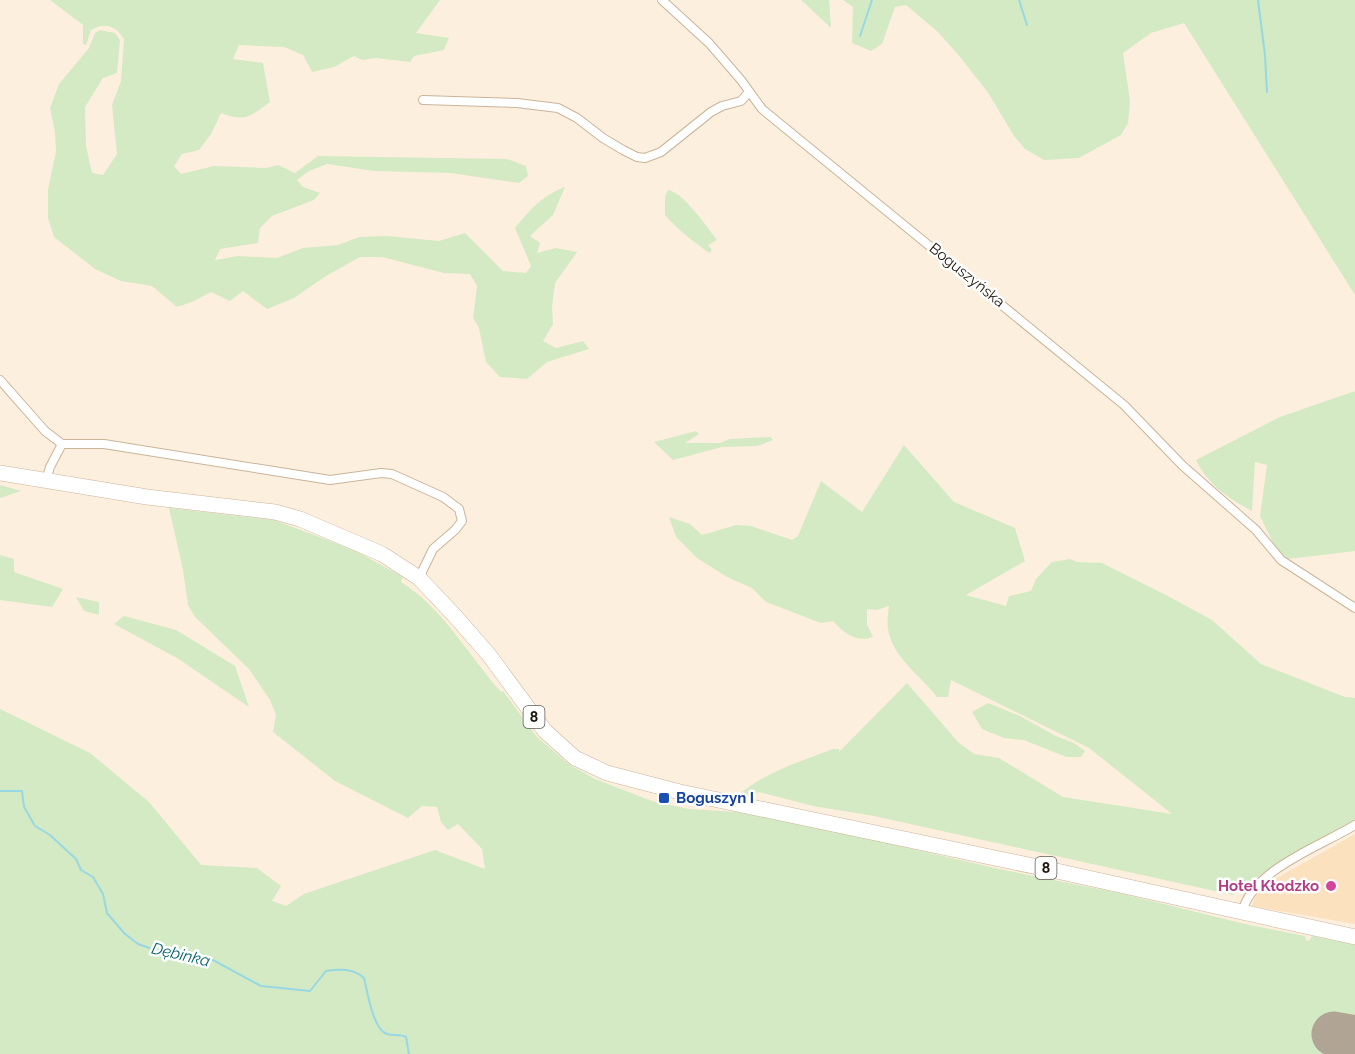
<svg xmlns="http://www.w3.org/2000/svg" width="1355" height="1054" font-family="Raleway,sans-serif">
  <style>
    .built { fill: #fce1be }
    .green { fill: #d4eac4 }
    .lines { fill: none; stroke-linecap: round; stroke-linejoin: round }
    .stream { stroke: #97d8e2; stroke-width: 2 }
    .runway { stroke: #b0a495; stroke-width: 45 }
    .street-casing { stroke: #cab499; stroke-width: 10 }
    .highway-casing { stroke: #cab499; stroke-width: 16 }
    .street { stroke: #fff; stroke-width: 8 }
    .highway { stroke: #fff; stroke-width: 15 }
    .transit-dot { fill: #1a4fb4; stroke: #fefefe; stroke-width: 2 }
    .hotel-dot { fill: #d1479c; stroke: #fefefe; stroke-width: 2 }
    .labels { text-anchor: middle; stroke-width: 5; stroke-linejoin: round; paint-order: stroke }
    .shield { fill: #fefefe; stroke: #605b54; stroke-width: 1.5 }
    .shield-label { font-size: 14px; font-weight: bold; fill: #1d150b }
    .street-label { font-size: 15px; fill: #1d150b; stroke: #fefefe }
    .transit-label { font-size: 15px; font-weight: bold; fill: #164399; stroke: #fefefe; text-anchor: start }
    .hotel-label { font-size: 15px; font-weight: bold; fill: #b23c85; stroke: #fefefe; text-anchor: end }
    .water-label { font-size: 16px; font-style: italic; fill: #04636d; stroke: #fefefe }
  </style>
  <rect width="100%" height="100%" fill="#fdefde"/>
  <path class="built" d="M1355,834v90l-103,-18 4,-11 12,-12z"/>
  <g class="green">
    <path d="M50,0h390l-24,33 33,5 -5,12 -30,6 -4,6 -34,-4 -14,2 -8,-4 -20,11 -22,5 -9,-17 -19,-8 -45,-2 -6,14 30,4 7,39c-21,15 -24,20 -49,11l-10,21 -12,16 -17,4 -8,12 7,8 33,-8 52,2 12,-3 17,8 23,-17 189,3 19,7 2,10 -9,7 -68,-10 -77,-2 -47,-7 -18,7 -12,9 6,7 17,6 -6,7 -42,16 -12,12 -2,15 -38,6 -5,11 23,-4 39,2 26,-10 35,-3 21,-8 28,-1 52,5 26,-8 38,38 23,2 5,-7 -16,-38c14,-18 28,-33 50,-41l-12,28 -23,21 10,7 -3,10 19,-5 21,4 -22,31 -3,23 1,18 -10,17 13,7 27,-7 6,8 -42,13 -20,17 -27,-2 -14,-15 -7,-34 -6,-10 4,-32 -7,-12 -26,-1 -62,-16h-22l-34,19 -32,22 -27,11 -24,-18 -13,10 -19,-9 -19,10 -15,5 -25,-21 -31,-5 -26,-12 -41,-32 -6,-19v-28l8,-39 -1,-19 -5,-24 9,-24 30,-36 6,-15 5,-3 15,3 5,7 -3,33 -14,5 -18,29 1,39 6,27 11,2 14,-21 -5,-49 9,-24 3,-42 -7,-9 -8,-4h-9l-9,4 -5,15 -3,-1v-19z"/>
    <path d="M801,0h28l2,28z"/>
    <path d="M843,0h512v295l-171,-272 -33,10 -28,20 7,48 -2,22 -7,12 -42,23 -35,2 -19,-11 -11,-13 -25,-42 -28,-36 -23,-26 -32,-27 -11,2 -13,37 -11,7 -19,-8 1,-36z"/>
    <path d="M668,190c15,2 39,37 49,50l-9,5 4,5 -3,3c-16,-12 -31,-23 -44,-38v-19z"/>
    <path d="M1355,391v160l-67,8 -12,-10 -16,-33 7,-51 -12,-3 -3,49c-24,-13 -44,-26 -56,-51l84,-43z"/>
    <path d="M696,431l3,3 -14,9h35l10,-4 40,-2 3,3 -16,6 -35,1 -49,13 -19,-18z"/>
    <path d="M904,445l50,57 61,26 10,33 -59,34 40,11 3,-10 22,-5 5,-12 16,-17 18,-3 7,3 25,1 64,32 46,25 49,44 84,33 10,1v122l-78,43 -44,32 -359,-79 -61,-10 -54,-14 -9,4 -8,-4c27,-21 59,-31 91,-43h6v3l68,-69 51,59 16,12 25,4 64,39 109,17 -83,-66 -138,-68 -3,17h-11c-16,-21 -45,-40 -49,-68 -1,-7 0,-16 1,-23l-12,4 -10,-1v15l6,13c-17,6 -29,-4 -40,-16l-12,2 -55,-21 -14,-14 -25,-11 -30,-19 -21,-21 -7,-20 21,7 12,11 34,-10 15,1 41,14 6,-4 23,-55 41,31z"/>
    <path d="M0,485l21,6 -21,7z"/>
    <path d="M169,508l105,12 80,30 49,27 -2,5c41,25 68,74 100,110l2,-1 34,46 33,28 25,14 57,22 37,8 48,3 124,25 138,32 120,24 126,31 60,12 1,4 3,1 3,-5 43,9v109h-1355v-345l90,44 59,49 52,63 56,3 24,18 -9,15 14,5 18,-12 131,-44 50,19 -3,-20 -24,-25 -10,6 -7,-8 -4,-15 -15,-1 -14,12 -73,-37 -62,-49 3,-17 -6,-15 -21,-31 -54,-52 -7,-12 -5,-35z"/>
    <path d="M0,555l14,4v13l49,17 -11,18 -52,-7z"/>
    <path d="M76,597l23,5v13l-15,-4z"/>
    <path d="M124,616l52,14 59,36 14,41 -72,-49 -63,-34z"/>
    <path d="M988,703l32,13 36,20 18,7 11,8 -4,6h-15l-42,-17 -20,-2 -22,-9 -10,-17z"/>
  </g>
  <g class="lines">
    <g class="stream">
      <path d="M1019,0l8,25"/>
      <path d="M1258,0l7,55 2,37"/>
      <path d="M860,36l12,-36"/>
      <path d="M0,791h22l2,16 11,19 15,9 26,24 5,11 12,7 10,17 4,19 18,21 13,10 17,6 58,10 48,26 49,5 16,-20c14,-2 27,-3 38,7 3,12 9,52 23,56 6,2 13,0 19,3l3,17"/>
    </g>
    <path class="runway" d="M1334,1034l21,4"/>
    <defs>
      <g id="street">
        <path d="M662,0l47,43 32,37 21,29 362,296 59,61 73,64 25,30 74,48"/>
        <path d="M423,100l94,3 41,5 19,10 26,20 20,12 14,7 8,1 16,-6 50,-40 11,-6 19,-5 8,-9"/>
        <path d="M0,380l45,51 17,13"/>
        <path d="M46,481l4,-14 12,-23h42l226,36 51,-7 11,1 51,23 16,12 3,12 -7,9 -22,19 -14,29"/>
        <path d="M1242,913c9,-43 79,-67 113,-88"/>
      </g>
      <path id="highway" d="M0,473l147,24 128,15 25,7 82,35 37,24 36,38 34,39 56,76 30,27 32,15 73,19 372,78 303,67"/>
    </defs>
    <use href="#street" class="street-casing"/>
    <use href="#highway" class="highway-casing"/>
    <use href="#street" class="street"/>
    <use href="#highway" class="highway"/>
  </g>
  <rect class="transit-dot" x="658" y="792" width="12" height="12" rx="3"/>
  <circle class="hotel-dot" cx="1331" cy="886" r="6"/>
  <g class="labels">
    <g class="shield">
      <rect x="523.5" y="706" width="21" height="22" rx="4.5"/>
      <rect x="1035.5" y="857" width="21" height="22" rx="4.5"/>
    </g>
    <g class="shield-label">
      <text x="534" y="722">8</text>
      <text x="1046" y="873">8</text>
    </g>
    <g class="street-label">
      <text transform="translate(967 275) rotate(39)" y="5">Boguszyńska</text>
    </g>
    <g class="transit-label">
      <text x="676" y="803">Boguszyn I</text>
    </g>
    <g class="hotel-label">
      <text x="1319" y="891">Hotel Kłodzko</text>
    </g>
    <g class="water-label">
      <text transform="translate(181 954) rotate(13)" y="6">Dębinka</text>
    </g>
  </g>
</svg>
